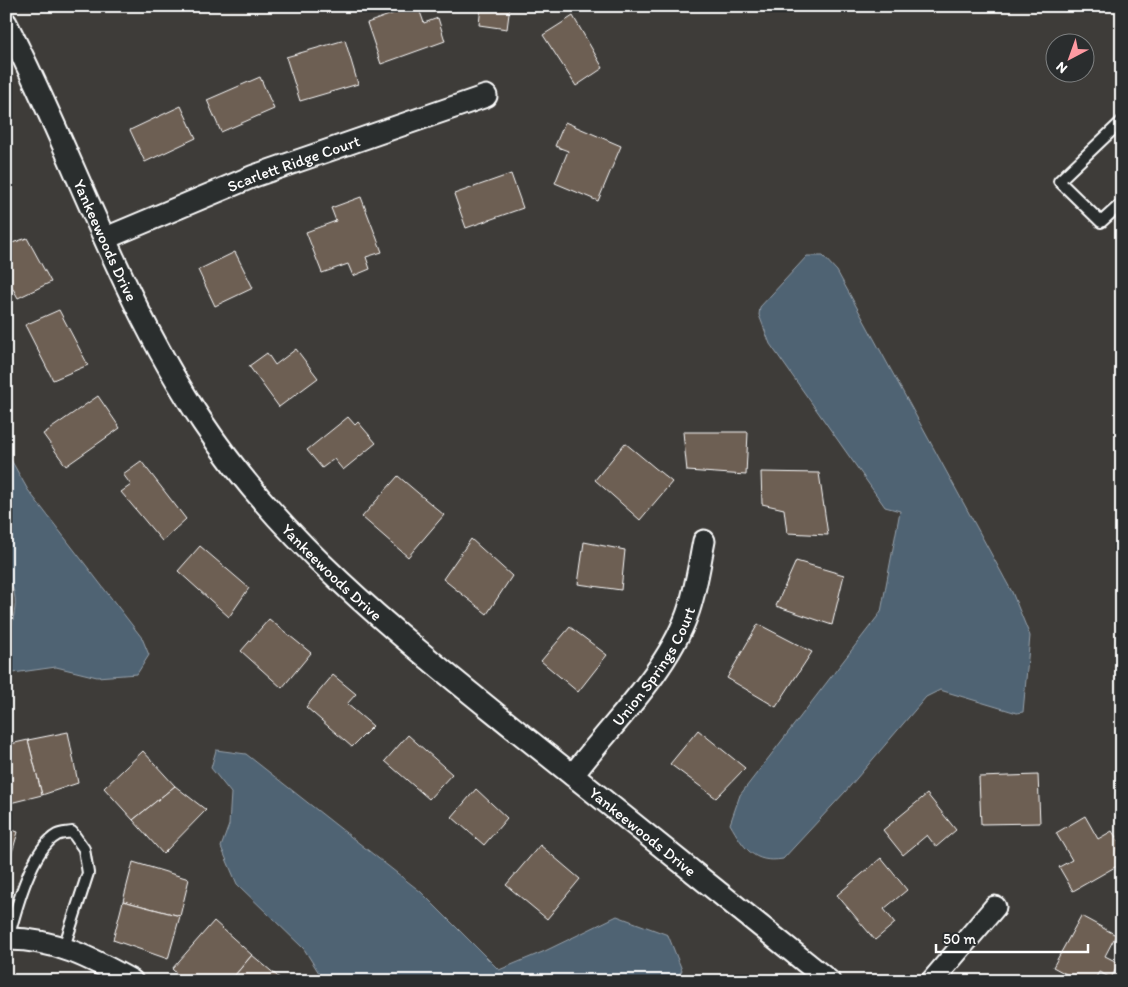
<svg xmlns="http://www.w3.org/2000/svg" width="1128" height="987" font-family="Itim,sans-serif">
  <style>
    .water { fill: #506373; stroke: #96a1ab }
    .building { fill: #6d5e53; stroke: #fff }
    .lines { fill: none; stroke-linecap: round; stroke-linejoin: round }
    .lane-casing { stroke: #fff; stroke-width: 14 }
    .street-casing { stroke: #fff; stroke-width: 25 }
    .lane { stroke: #2a2d2e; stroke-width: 10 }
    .street { stroke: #2a2d2e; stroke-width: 21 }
    .labels { text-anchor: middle; stroke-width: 4.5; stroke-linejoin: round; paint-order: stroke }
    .street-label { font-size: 16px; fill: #fff; stroke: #2a2d2e }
  </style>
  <rect width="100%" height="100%" fill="#3e3c39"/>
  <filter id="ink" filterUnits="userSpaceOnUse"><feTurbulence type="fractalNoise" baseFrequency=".02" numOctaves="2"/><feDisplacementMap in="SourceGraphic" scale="10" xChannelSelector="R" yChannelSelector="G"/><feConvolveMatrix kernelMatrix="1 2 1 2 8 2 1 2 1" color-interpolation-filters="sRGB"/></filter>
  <g filter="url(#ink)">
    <g class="water">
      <path d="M807,256h16l14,15 175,321 18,44 -7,76 -6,1 -77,-23 -14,7 -81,95 -62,67c-30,5 -39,-11 -53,-35l10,-29 141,-183 19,-101 -15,-4 -115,-163 -11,-29 1,-8z"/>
      <path d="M6,451l22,39 114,148 7,17 -12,19 -40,3 -41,-10 -50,7c0,-8 -1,-16 0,-24 3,-22 19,-53 0,-72z"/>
      <path d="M216,750l30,4 175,138 78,78 46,-19 72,-35 51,19 14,35 -6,11h-352l-20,-32 -67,-65 -16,-37 8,-22 2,-32 -20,-25z"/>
    </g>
    <g class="building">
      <path d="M414,6h4l6,17 14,-5 7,23 -64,23 -14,-41z"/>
      <path d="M481,6h29l-3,23 -28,-4z"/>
      <path d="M573,16l30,52 -27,18 -33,-51z"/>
      <path d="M345,40l13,44 -58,17 -14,-44z"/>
      <path d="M260,77l14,32 -53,23 -14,-32z"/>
      <path d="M181,106l15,32 -51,24 -15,-32z"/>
      <path d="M565,122l56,24 -23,55 -43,-18 13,-32 -13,-5z"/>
      <path d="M511,174l12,34 -57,20 -12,-34z"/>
      <path d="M361,197l21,55 -16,5 4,12 -17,7 -5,-12 -26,9 -16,-41 30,-11 -5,-13z"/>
      <path d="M27,238l24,44 -33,16 -12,-22v-31z"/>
      <path d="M235,252l18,36 -38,18 -17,-36z"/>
      <path d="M59,310l29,55 -35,15 -28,-55z"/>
      <path d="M296,349l22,29 -39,29 -30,-41 18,-13 8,12z"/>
      <path d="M98,396l22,32 -54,38 -23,-32z"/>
      <path d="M348,417l7,8 3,-3 18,21 -33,27 -9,-11 -12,9 -15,-18z"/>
      <path d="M683,432h65l-2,43 -59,-4z"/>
      <path d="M625,443l47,39 -32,38 -45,-40z"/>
      <path d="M141,461l45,58 -24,22 -41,-49 10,-7 -8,-11z"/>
      <path d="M761,472l58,1 9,62 -41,-2 -3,-24 -22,-5z"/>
      <path d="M398,476l46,39 -36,42 -46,-40z"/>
      <path d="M471,539l41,37 -25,38 -44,-35z"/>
      <path d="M584,542l41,8 -4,40 -43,-6z"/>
      <path d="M200,546l49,42 -20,29 -51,-46z"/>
      <path d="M796,561l48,14 -12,50 -56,-19z"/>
      <path d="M269,619l42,34 -29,35 -41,-37z"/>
      <path d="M758,624l54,28 -36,55 -49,-29z"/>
      <path d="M570,627l37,28 -29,37 -37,-31z"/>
      <path d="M333,675l23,19 -9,10 26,22 -21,21 -46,-40z"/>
      <path d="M698,730l47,38 -29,30 -46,-34z"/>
      <path d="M68,732l10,51 -36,12 -14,-55z"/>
      <path d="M408,735l44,39 -23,25 -44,-38z"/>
      <path d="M28,740l14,55 -36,9v-59z"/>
      <path d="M143,751l32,35 -42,34 -29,-32z"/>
      <path d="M1038,775l2,48 -59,1 -2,-47z"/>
      <path d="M175,786l31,24 -43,44 -30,-34z"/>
      <path d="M476,789l31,29 -23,27 -32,-28z"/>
      <path d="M927,794l29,36 -20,17 -9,-12 -24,20 -20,-25z"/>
      <path d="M1085,816l13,23 14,-8 10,16v16l-49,28 -14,-24 13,-7 -16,-27z"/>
      <path d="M6,828l12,4 -12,41z"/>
      <path d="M540,845l40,34 -33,40 -41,-34z"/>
      <path d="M881,858l26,32 -23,19 11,14 -20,17 -38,-45z"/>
      <path d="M133,862l56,17 -9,37 -57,-15z"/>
      <path d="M123,901l57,15 -12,43 -55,-19z"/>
      <path d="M1081,916l35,19 -11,21 14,7 -8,15 -12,-6 -5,9h-15l-26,-14z"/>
      <path d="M214,921l38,34 -22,26h-45l-13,-12z"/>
      <path d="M252,955l31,26h-53z"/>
    </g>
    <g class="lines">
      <defs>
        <g id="lane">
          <path d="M1122,121l-63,60 42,41 21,-19"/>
          <path d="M8,939c7,-27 23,-90 49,-104 4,-2 10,-2 15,-3l12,17 4,24 -24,74"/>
        </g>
        <g id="street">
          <path id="s1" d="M6,23c68,132 114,276 197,400 83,125 203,218 318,311 103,82 206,165 308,247"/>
          <path id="s2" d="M106,238l148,-62 232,-80"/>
          <path id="s3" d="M573,775c37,-49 93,-102 114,-160 9,-24 12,-49 17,-74"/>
          <path d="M6,939c47,-1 87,20 126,42"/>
          <path d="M932,981l63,-74"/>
        </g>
      </defs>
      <use href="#lane" class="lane-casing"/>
      <use href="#street" class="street-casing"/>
      <use href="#lane" class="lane"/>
      <use href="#street" class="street"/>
    </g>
  </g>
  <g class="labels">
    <g class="street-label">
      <text dy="6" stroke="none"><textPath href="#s2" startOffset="202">Scarlett Ridge Court</textPath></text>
      <text dy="6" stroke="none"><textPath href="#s1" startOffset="239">Yankeewoods Drive</textPath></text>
      <text dy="6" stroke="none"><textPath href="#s1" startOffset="644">Yankeewoods Drive</textPath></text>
      <text dy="6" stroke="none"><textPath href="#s3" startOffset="136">Union Springs Court</textPath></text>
      <text dy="6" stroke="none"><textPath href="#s1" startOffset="1049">Yankeewoods Drive</textPath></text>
    </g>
  </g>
  <rect width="1128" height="987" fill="none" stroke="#2a2d2e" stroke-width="25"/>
  <rect x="12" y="12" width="1103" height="962" fill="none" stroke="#fff" stroke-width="2" filter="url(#ink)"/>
  <g transform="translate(1070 58) rotate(221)"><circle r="24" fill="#2a2d2e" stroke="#7f8182"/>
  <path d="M0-4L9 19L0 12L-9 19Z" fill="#ff9aa2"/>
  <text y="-8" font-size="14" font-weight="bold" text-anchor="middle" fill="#ffffff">N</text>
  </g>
  <path d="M936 944v8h152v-8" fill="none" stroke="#ffffff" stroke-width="2.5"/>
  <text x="943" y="944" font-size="15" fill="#ffffff" stroke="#2a2d2e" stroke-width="4" paint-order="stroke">50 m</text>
</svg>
